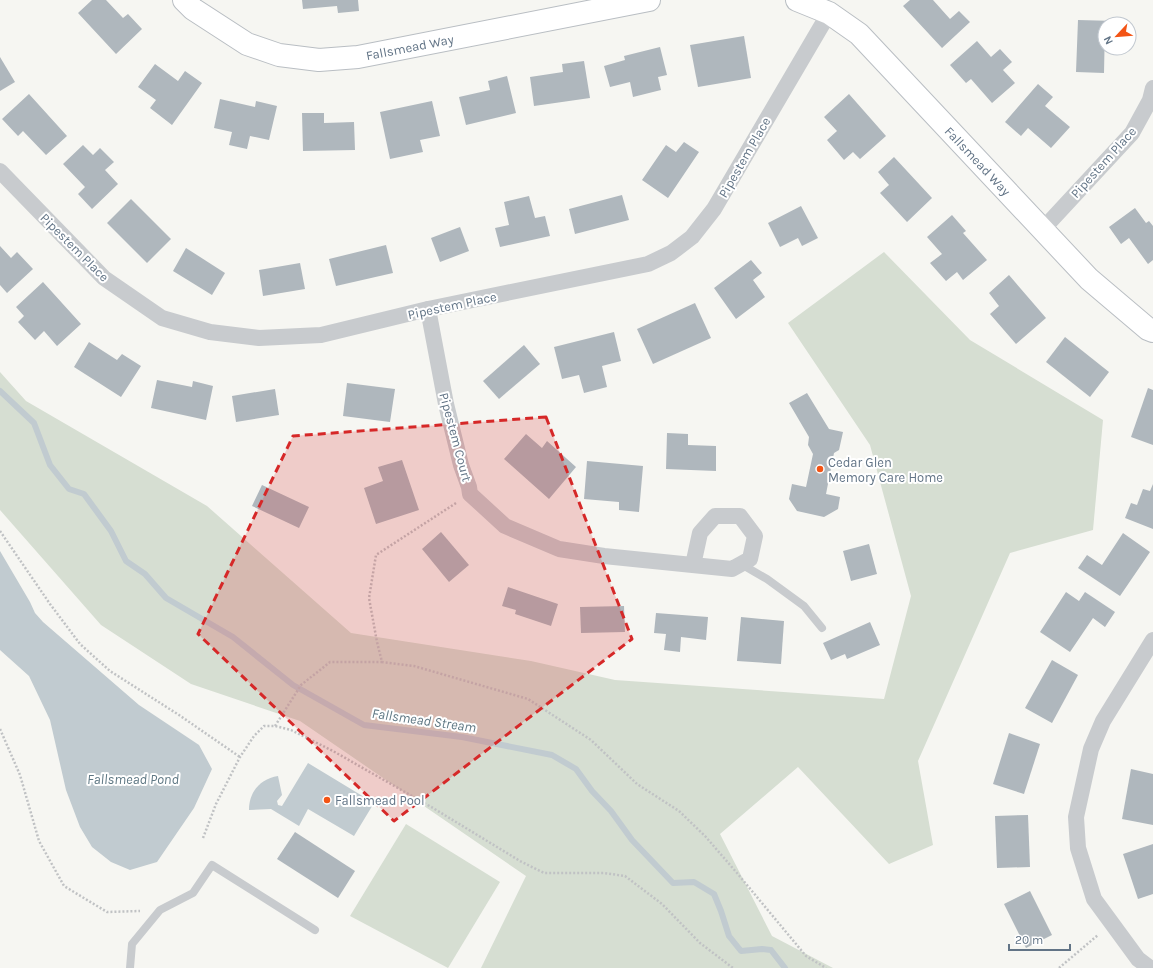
<svg xmlns="http://www.w3.org/2000/svg" width="1153" height="968" font-family="Karla,sans-serif">
  <style>
    .green { fill: #d6ded2 }
    .water { fill: #c1cbd0 }
    .lines { fill: none; stroke-linecap: round; stroke-linejoin: round }
    .stream { stroke: #c1cbd0; stroke-width: 6 }
    .building { fill: #afb7bd }
    .secondary-casing { stroke: #b9bec3; stroke-width: 24 }
    .path { stroke: #c0c2c4; stroke-width: 2.5; stroke-dasharray: 2 2; stroke-linecap: butt }
    .lane { stroke: #c8cbce; stroke-width: 8 }
    .street { stroke: #c8cbce; stroke-width: 16 }
    .secondary { stroke: #fff; stroke-width: 22 }
    .marked { fill: #d62828; fill-opacity: 0.2; stroke: #d62828; stroke-width: 3; stroke-dasharray: 8 5; stroke-linejoin: round }
    .poi-dot { fill: #f35415; stroke: #fff; stroke-width: 1.5 }
    .labels { text-anchor: middle; stroke-width: 4; stroke-linejoin: round; paint-order: stroke }
    .street-label { font-size: 13px; fill: #627486; stroke: #fff }
    .poi-label { font-size: 13px; fill: #627486; stroke: #fff; text-anchor: start }
    .water-label { font-size: 14px; font-style: italic; fill: #5e7783; stroke: #fff }
  </style>
  <rect width="100%" height="100%" fill="#f6f6f2"/>
  <g class="green">
    <path d="M884,252l86,88 133,80 -10,110 -83,23 -92,208 15,84 -44,19 -91,-97 -78,67 52,102 61,32h-352l45,-92 -226,-155 -109,-37 -90,-59 -101,-115v-138l26,29 181,105 144,127 180,28 84,19 269,19 27,-103 -41,-151 -82,-122z"/>
    <path d="M406,824l94,58 -52,86 -98,-52z"/>
  </g>
  <g class="water">
    <path d="M0,551l30,51 5,11 8,9 96,83 60,40 13,24 -18,39 -37,54 -27,8 -19,-8 -19,-15 -12,-20 -14,-37 -16,-70 -21,-44 -29,-26z"/>
    <path d="M308,763l66,40 -20,33 -46,-27 -9,17 -28,-17 -22,1c0,-18 11,-31 29,-34l4,19 -5,6 1,4 4,1z"/>
  </g>
  <g class="lines">
    <path class="stream" d="M0,391l34,32 16,42 19,24 15,5 27,37 15,30 19,13 21,24 67,39 60,48 71,40 98,12 90,18 24,14 16,22 19,20 21,29 41,43 21,-1 20,12 7,17 8,25 12,15 21,-2 9,1 14,18"/>
  </g>
  <g class="building">
    <path d="M92,0h14l17,18 5,-4 14,15 -26,25 -38,-41z"/>
    <path d="M302,0h56l1,11 -21,2 -1,-7 -34,3z"/>
    <path d="M910,0h23l17,19 9,-8 11,11 -28,26 -39,-42z"/>
    <path d="M1078,20l38,1v3h-11l-1,49 -28,-1z"/>
    <path d="M744,36l7,42 -53,9 -8,-42z"/>
    <path d="M977,41l14,16 9,-8 12,13 -9,8 12,13 -23,20 -21,-24 -5,4 -16,-18z"/>
    <path d="M660,47l7,28 -9,2 3,13 -28,7 -3,-15 -20,5 -6,-21 21,-6 -1,-4z"/>
    <path d="M0,57l15,25 -15,9z"/>
    <path d="M584,61l6,37 -56,8 -4,-29 33,-5 -1,-8z"/>
    <path d="M155,64l23,17 7,-10 17,12 -30,42 -22,-17 6,-8 -18,-13z"/>
    <path d="M507,76l9,37 -50,12 -7,-28 31,-7 -2,-9z"/>
    <path d="M1038,84l15,13 -8,9 25,21 -19,21 -23,-20 -7,8 -16,-14z"/>
    <path d="M29,94l38,42 -21,19 -23,-24 -5,5 -16,-17z"/>
    <path d="M849,94l37,42 -26,23 -7,-7 -9,8 -17,-20 10,-9 -13,-14z"/>
    <path d="M220,99l35,8 1,-6 21,5 -8,34 -19,-4 -3,13 -18,-4 3,-13 -18,-4z"/>
    <path d="M432,101l8,35 -20,4 3,12 -33,7 -10,-47z"/>
    <path d="M302,113h22v10l30,-1 1,28 -52,1z"/>
    <path d="M684,142l15,10 -31,46 -26,-18 24,-35 10,7z"/>
    <path d="M83,145l10,10 7,-7 14,14 -9,8 13,14 -26,25 -14,-15 7,-7 -22,-23z"/>
    <path d="M894,157l38,41 -25,24 -27,-29 9,-8 -11,-13z"/>
    <path d="M622,195l7,25 -54,14 -6,-25z"/>
    <path d="M529,196l6,22 10,-2 5,20 -50,11 -5,-19 14,-3 -5,-23z"/>
    <path d="M131,199l40,40 -24,24 -40,-40z"/>
    <path d="M801,206l17,32 -16,8 -4,-8 -18,9 -12,-24z"/>
    <path d="M1135,208l11,15 3,-2 4,5v34l-5,4 -19,-26 -8,6 -12,-17z"/>
    <path d="M952,215l14,16 -3,2 24,27 -24,20 -6,-8 -11,9 -16,-18 12,-9 -15,-17z"/>
    <path d="M460,227l9,24 -29,11 -9,-24z"/>
    <path d="M386,245l7,28 -57,13 -7,-27z"/>
    <path d="M0,246l11,12 6,-6 16,17 -26,24 -7,-8z"/>
    <path d="M186,248l39,25 -13,22 -39,-24z"/>
    <path d="M751,260l11,13 -9,7 12,17 -29,22 -22,-31z"/>
    <path d="M300,263l5,26 -42,7 -4,-26z"/>
    <path d="M1009,275l37,43 -30,26 -26,-30 9,-8 -10,-13z"/>
    <path d="M43,282l38,42 -24,22 -13,-15 -9,9 -17,-18 6,-6 -8,-9z"/>
    <path d="M695,303l16,35 -58,26 -16,-35z"/>
    <path d="M614,332l7,29 -19,5 5,21 -23,6 -5,-18 -17,4 -8,-32z"/>
    <path d="M1065,337l44,35 -19,25 -44,-35z"/>
    <path d="M89,342l28,18 5,-6 19,12 -20,31 -47,-30z"/>
    <path d="M524,345l16,19 -41,35 -16,-18z"/>
    <path d="M157,380l35,7 1,-6 20,5 -7,34 -55,-12z"/>
    <path d="M347,383l48,6 -5,33 -47,-6z"/>
    <path d="M1148,388l5,2v55l-22,-8z"/>
    <path d="M275,389l4,26 -43,7 -4,-26z"/>
    <path d="M807,393l22,36 14,3 -4,18 -5,3 -8,41 14,3 -2,12 -14,8 -27,-6 -8,-12 3,-15 14,3 7,-33 -5,-9 1,-8 -20,-34z"/>
    <path d="M667,433l21,1v11l28,1v25l-50,-2z"/>
    <path d="M526,434l16,14 5,-7 29,26 -27,32 -45,-40z"/>
    <path d="M402,460l17,50 -43,14 -12,-36 19,-7 -5,-14z"/>
    <path d="M587,461l56,5 -4,46 -20,-2v-8l-35,-3z"/>
    <path d="M1153,484v45l-28,-11 6,-15 6,2 6,-16 7,2z"/>
    <path d="M262,485l47,22 -10,21 -47,-22z"/>
    <path d="M441,532l28,33 -20,17 -27,-33z"/>
    <path d="M1123,533l27,19 -30,44 -42,-28 9,-13 15,10z"/>
    <path d="M869,544l8,30 -26,7 -8,-30z"/>
    <path d="M508,587l50,17 -7,22 -36,-12 1,-4 -14,-4z"/>
    <path d="M1066,592l13,9 6,-9 30,20 -10,15 -12,-9 -23,34 -30,-20z"/>
    <path d="M624,606l1,26 -44,1 -1,-26z"/>
    <path d="M656,613l52,4 -2,23 -25,-3 -1,15 -16,-2 2,-16 -12,-1z"/>
    <path d="M741,617l43,4 -3,43 -44,-3z"/>
    <path d="M870,622l10,23 -33,14 -2,-5 -14,6 -8,-17z"/>
    <path d="M1052,660l26,15 -26,48 -27,-15z"/>
    <path d="M1009,733l31,11 -16,50 -31,-10z"/>
    <path d="M1131,769l22,5v51l-31,-6z"/>
    <path d="M1028,815l2,52 -33,1 -2,-52z"/>
    <path d="M295,832l60,39 -17,27 -61,-39z"/>
    <path d="M1153,844v50l-15,5 -15,-45z"/>
    <path d="M1030,891l22,44 -26,13 -22,-44z"/>
  </g>
  <g class="lines">
    <defs>
      <g id="secondary">
        <path id="s1" d="M184,0l9,9 54,35 32,11 40,5 39,-3 291,-57"/>
        <path id="s2" d="M797,0l32,13 30,21 230,245 59,50 5,2"/>
      </g>
    </defs>
    <use href="#secondary" class="secondary-casing"/>
    <g class="path">
      <path d="M456,503l-80,52 -7,43 8,44 5,20 32,4 114,33 63,41 46,44 42,27 26,25 32,37 69,83 20,12"/>
      <path d="M0,531l50,73 30,40 30,27 69,44 61,42"/>
      <path d="M275,726l26,-41 29,-23h52"/>
      <path d="M0,729l20,46 19,66 25,45 43,26 33,-1"/>
      <path d="M203,838l13,-34 24,-47 14,-21 10,-10h11l16,4 42,21 100,57 87,53 24,12h60l21,3 37,28 38,39 33,25"/>
      <path d="M1059,968l39,-33"/>
    </g>
    <g class="lane">
      <path d="M741,564l26,15 37,27 18,22"/>
      <path d="M130,968l2,-24 28,-34 33,-17 19,-28 103,65"/>
    </g>
    <g class="street">
      <path d="M0,171l104,107 58,40 48,14 49,6 62,-3 107,-26 220,-45 23,-11 21,-16 22,-28 115,-196"/>
      <path d="M1043,229l89,-96 18,-33 3,-12"/>
      <path d="M428,309l18,95 15,61 8,22 1,7 35,32 54,23 45,7 128,13 18,-10 5,-23 -15,-20h-25l-15,17 -7,32"/>
      <path d="M1150,968l-12,-9 -44,-60 -16,-51 -2,-31 15,-68 12,-28 50,-81"/>
    </g>
    <use href="#secondary" class="secondary"/>
  </g>
  <path class="marked" d="M546,417l86,222 -238,182 -196,-187 95,-198z"/>
  <g class="poi-dot">
    <circle cx="820" cy="469" r="4"/>
    <circle cx="327" cy="800" r="4"/>
  </g>
  <g class="labels">
    <g class="street-label">
      <text dy="5" stroke="none"><textPath href="#s1" startOffset="243">Fallsmead Way</textPath></text>
      <text transform="translate(744 157) rotate(-60)" y="5">Pipestem Place</text>
      <text dy="5" stroke="none"><textPath href="#s2" startOffset="245">Fallsmead Way</textPath></text>
      <text transform="translate(1103 162) rotate(-48)" y="5">Pipestem Place</text>
      <text transform="translate(75 247) rotate(45)" y="5">Pipestem Place</text>
      <text transform="translate(452 305) rotate(-12)" y="5">Pipestem Place</text>
      <text transform="translate(456 437) rotate(75)" y="5">Pipestem Court</text>
    </g>
    <g class="poi-label">
      <text x="828" y="467">Cedar Glen<tspan x="828" dy="15">Memory Care Home</tspan></text>
      <text x="335" y="805">Fallsmead Pool</text>
    </g>
    <g class="water-label">
      <text transform="translate(424 720) rotate(8)" y="5">Fallsmead Stream</text>
      <text x="133" y="784">Fallsmead Pond</text>
    </g>
  </g>
  <g transform="translate(1117 36) rotate(244)"><circle r="19" fill="#ffffff" stroke="#c0c7cf"/>
  <path d="M0-3L7 15L0 10L-7 15Z" fill="#f35415"/>
  <text y="-6" font-size="11" font-weight="bold" text-anchor="middle" fill="#627486">N</text>
  </g>
  <path d="M1009 944v6h61v-6" fill="none" stroke="#627486" stroke-width="2"/>
  <text x="1015" y="944" font-size="12" fill="#627486" stroke="#ffffff" stroke-width="3" paint-order="stroke">20 m</text>
</svg>
